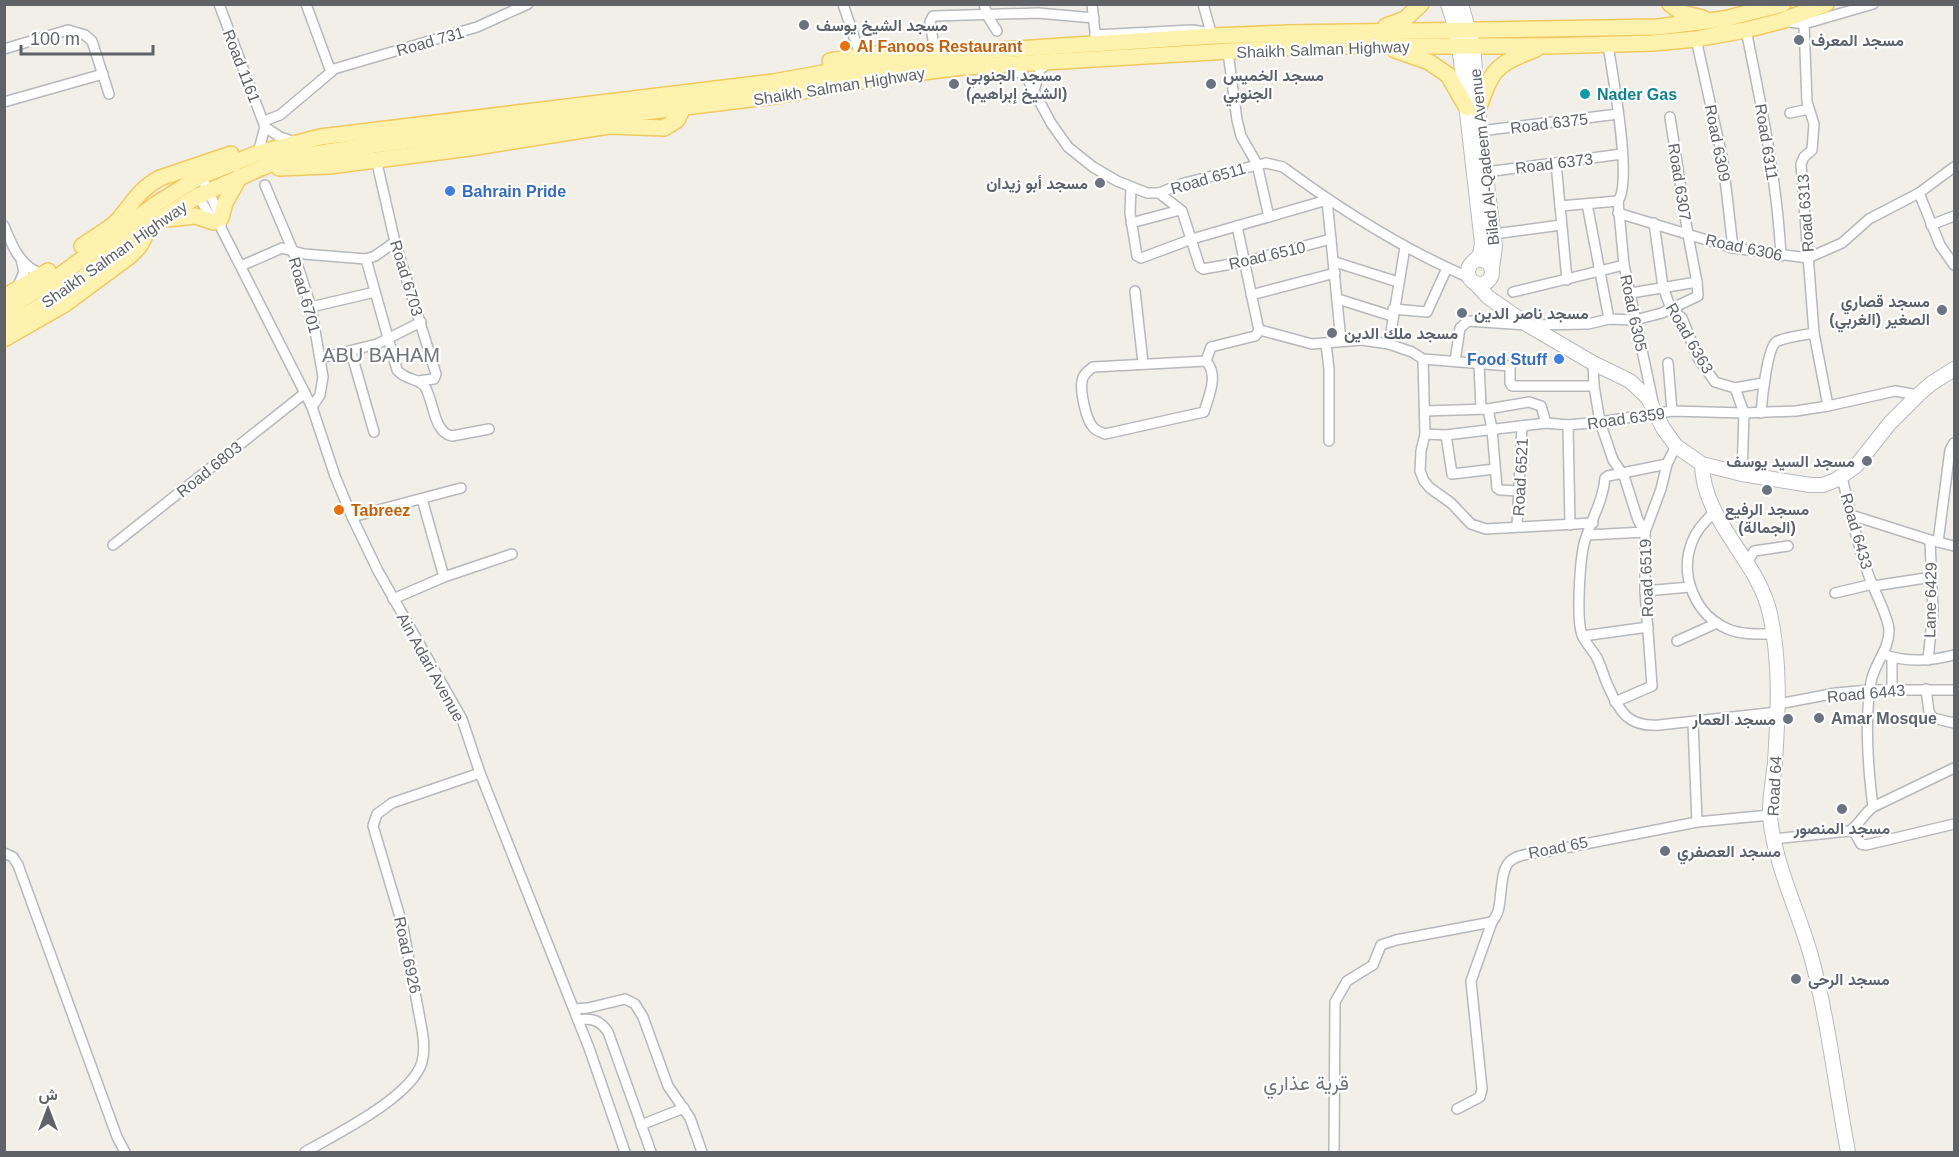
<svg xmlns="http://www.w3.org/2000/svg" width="1959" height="1157" font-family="Helvetica,Vazirmatn,sans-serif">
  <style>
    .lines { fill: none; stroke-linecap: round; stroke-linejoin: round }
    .street-casing { stroke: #b5b8bc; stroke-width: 12 }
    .secondary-casing { stroke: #b6babf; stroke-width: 16 }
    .primary-casing { stroke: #f2c960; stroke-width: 18 }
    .street { stroke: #fff; stroke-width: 9 }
    .secondary { stroke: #fff; stroke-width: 14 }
    .primary { stroke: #fff2af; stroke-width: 15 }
    .worship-dot { fill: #6b7280; stroke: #fff; stroke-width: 2 }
    .food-dot { fill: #e8710a; stroke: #fff; stroke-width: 2 }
    .culture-dot { fill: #0f9aa8; stroke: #fff; stroke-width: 2 }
    .shop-dot { fill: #3f7fe0; stroke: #fff; stroke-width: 2 }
    .labels { text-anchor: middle; stroke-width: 4.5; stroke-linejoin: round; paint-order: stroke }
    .worship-label { font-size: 16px; font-weight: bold; fill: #5b616d; stroke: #fff; text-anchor: start }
    .street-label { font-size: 16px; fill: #5f6368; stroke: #fff }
    .food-label { font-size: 16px; font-weight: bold; fill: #c56008; stroke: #fff; text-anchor: start }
    .culture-label { font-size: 16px; font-weight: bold; fill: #0d838f; stroke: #fff; text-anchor: start }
    .shop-label { font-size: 16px; font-weight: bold; fill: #366cbe; stroke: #fff; text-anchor: start }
    .quarter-label { font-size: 20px; fill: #70757a; stroke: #fff }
  </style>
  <rect width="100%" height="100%" fill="#f1efe8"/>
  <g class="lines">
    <defs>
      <g id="street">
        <path d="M219,4l46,123 -7,26"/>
        <path d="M843,4l17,51"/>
        <path d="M984,4l3,11 10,16"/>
        <path d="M1092,4l4,37"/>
        <path d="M1203,4l9,32"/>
        <path d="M1783,21l21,3 69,-20"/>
        <path d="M1804,24l3,78 7,22 -2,26 -8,7 -3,7 13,169 14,73"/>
        <path d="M1746,30c15,74 31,149 35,226"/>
        <path d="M1095,35l97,-5 13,2"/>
        <path d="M1696,39l27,122 10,87"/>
        <path d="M1608,45c4,27 25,137 10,156"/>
        <path d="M934,46l-4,-24 3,-6 105,-3 56,5"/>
        <path d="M4,49l64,-19 17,5 7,6 17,53"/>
        <path d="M1228,52l9,68 4,16 16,28 12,53"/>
        <path d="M1005,67l17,7 6,6 23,43 17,24 25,20 24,14 30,12h12l23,18 18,56 3,2 40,-7 88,-23"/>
        <path d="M331,72l3,-3 143,-42 51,-23"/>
        <path d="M1034,91l6,-21 9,-8"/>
        <path d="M4,102l99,-28"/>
        <path d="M1790,113l19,-4"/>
        <path d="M264,121l16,-6 51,-43 -25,-68"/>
        <path d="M265,127l15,10 15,5"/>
        <path d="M1480,131l138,-17"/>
        <path d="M376,159l19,83 41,132 -2,5 -16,2"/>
        <path d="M1556,163l11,117"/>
        <path d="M1486,172l136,-18"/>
        <path d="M201,176l20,42v10l91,179 23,69 17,41 26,54 84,148 18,54 109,275 36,104"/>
        <path d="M265,185l28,66 18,56 12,70 -3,18 -8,12"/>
        <path d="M1131,188l-1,25 7,43 4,2 51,-19 135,-39 14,141"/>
        <path d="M1159,193l25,-10 82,-20 17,4c58,43 120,82 187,111"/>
        <path d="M1919,193l21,52 14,20"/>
        <path d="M197,194l16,27"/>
        <path d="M1618,201l6,64 29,137"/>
        <path d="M1587,204l22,115"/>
        <path d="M1560,206l58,-5"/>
        <path d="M1618,213l115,35 75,10 34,-15 27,-24 50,-26 35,-26"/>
        <path d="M1131,223l49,-13"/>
        <path d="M1654,223l9,64 8,22 11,9 16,40 17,24 20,6 9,25 -2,61"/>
        <path d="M1931,225l23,-9"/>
        <path d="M4,226c8,20 17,42 39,48"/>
        <path d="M1237,226l21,100 2,4 52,14 50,-4 27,4 23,8 11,7 87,7v17l2,3h82"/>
        <path d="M1494,234l67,-9"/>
        <path d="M366,259l31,111c9,11 23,8 28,17 9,14 8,45 27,49l37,-7"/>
        <path d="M1335,262l63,20"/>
        <path d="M241,266l41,-18 22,6 62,5 9,-3 20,-14"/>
        <path d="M17,288l7,-16 -3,-13"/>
        <path d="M1135,291l8,72"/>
        <path d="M1513,292l111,-27"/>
        <path d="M1631,293l66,-11"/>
        <path d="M1251,295l84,-22"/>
        <path d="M1338,299l54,17"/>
        <path d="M311,307l64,-15"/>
        <path d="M1393,309l34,3 20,-44"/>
        <path d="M1326,344l3,25v72"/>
        <path d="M1389,344l16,-97"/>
        <path d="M351,352l23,80"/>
        <path d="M321,358l56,-14 44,-22"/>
        <path d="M1423,359l2,75 -4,17 -1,20 4,10 6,7 21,15 20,21 15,5 107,-6"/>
        <path d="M1206,361c13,14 3,34 -2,51l-99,22c-4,-2 -9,-3 -12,-7 -7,-7 -13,-36 -11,-46 1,-7 6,-10 11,-14l113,-6 5,-14 44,-11 5,-6"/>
        <path d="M1455,361l5,-33 8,-7 60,4 60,-1 21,-5 26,1 27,-7 36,-17 -1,-14 -9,-47 -18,-118"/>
        <path d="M1593,363l1,23 6,36 13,38 11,16 14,44 7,12v59l7,95 -37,16"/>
        <path d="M1668,363l4,48"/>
        <path d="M1479,364l2,44"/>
        <path d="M1735,388l28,-5"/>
        <path d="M1488,409l4,20 5,59 3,2 20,1"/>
        <path d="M1425,411l63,-2 41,-7 12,4 5,17"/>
        <path d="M1761,413c1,-13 6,-64 15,-71 8,-5 29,-7 38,-9"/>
        <path d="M1568,425l2,100"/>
        <path d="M1425,434l21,1 100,-12 22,2 32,-3 72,-11 72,2 52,-2 32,-5 67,-15 23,4"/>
        <path d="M1446,435l6,39 43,-5"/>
        <path d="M1667,464l-59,12 -3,2c-2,24 -15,43 -21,66 -4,17 -8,75 -2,91 3,8 11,15 15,23 5,10 7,20 12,30 11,25 20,39 50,37l119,-13"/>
        <path d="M1842,477c8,34 17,75 30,107 5,12 17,35 17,47 0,19 -15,33 -18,51 -7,39 -3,86 2,125"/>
        <path d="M422,499l22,78"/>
        <path d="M1714,512c-9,10 -18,18 -22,30 -13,33 3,73 36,87 14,6 31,5 46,5"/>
        <path d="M1851,515l79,25 24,6"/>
        <path d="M352,517l109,-29"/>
        <path d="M1517,527l5,-101"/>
        <path d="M1645,532l16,-43 6,-25 9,-18"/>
        <path d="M1587,535l58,-3"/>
        <path d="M1938,542l12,-92 4,-7"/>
        <path d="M113,545l192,-152"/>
        <path d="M1747,563l7,-12 34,-5"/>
        <path d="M1874,586l58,-9"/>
        <path d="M1645,591l45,-4"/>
        <path d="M1835,593l38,-9"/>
        <path d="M393,599l51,-22 68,-23"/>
        <path d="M1583,636l65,-9"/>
        <path d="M1677,641l40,-18"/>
        <path d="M1883,654c23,9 48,7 71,1"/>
        <path d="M1928,660l5,-49 -3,-71"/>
        <path d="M1892,689v-31"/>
        <path d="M1926,689l3,23 4,6 21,5"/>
        <path d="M1778,704l58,-11 34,-3h84"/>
        <path d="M1693,723l4,99"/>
        <path d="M1853,830l8,14 5,1 88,-21"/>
        <path d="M1774,839l75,-8c10,-5 14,-17 24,-24l81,-39"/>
        <path d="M4,853l9,4 5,8 99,272 8,15"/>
        <path d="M574,1009l14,-1 37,-9 10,5 8,13 25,69 22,32 12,34"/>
        <path d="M578,1020c14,-2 22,0 30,12l43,120"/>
        <path d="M1457,1109l23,-12 2,-8 -11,-108 21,-59"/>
        <path d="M641,1125l43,-17"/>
        <path d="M305,1152c31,-18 107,-55 117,-90 3,-11 2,-21 0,-32l-19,-103 -30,-101 4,-12 15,-11 88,-30"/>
        <path d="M1334,1152l1,-150 12,-21 26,-16 8,-20 15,-5 96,-18c6,-7 7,-13 8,-22 4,-39 4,-44 44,-48l153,-30 73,-7"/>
      </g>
      <g id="secondary">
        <path d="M1448,4l8,25 5,32 21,182 -2,12 -7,7"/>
        <path d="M1461,4l12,42 7,85 15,115 -3,22"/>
        <circle cx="1480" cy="272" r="12"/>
        <path d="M1475,283l13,14 40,28 65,38 37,18 18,17 15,30 13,18 26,18 40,10 68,11h13l13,-5 20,-14 34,-43 28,-28 14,-12 22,-14"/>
        <path d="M1702,464c1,58 56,95 68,150 11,50 8,99 5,149 -2,18 -6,37 -5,54 5,49 28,93 41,139 17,62 25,133 37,196"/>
      </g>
      <g id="primary">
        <path d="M1670,4l12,9 21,5"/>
        <path d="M1386,26l19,-7 16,-15"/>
        <path d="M1395,50l34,12 19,13 19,33"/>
        <path d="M830,61l66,-10"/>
        <path d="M1478,110c14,-41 17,-45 58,-61"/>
        <path d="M279,168l50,-2 141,-18 139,-22 55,2 13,-8 6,-12"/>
        <path d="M221,218l4,-15 15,-27"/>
        <path d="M166,219l29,-3 18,6"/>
        <path d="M82,246c12,-9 29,-17 38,-28 13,-16 21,-30 40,-40l71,-24"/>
        <path d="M4,297l44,-26"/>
        <path d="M4,310l51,-31 101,-75 45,-28 57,-23 62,-16 453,-55 112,-20 85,-10 242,-16 76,-3 369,-6 67,-8 59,-15"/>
        <path d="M4,325l30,-15 50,-33 63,-50 51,-31 63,-28 17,-7 23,-5 73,-11 401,-49 115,-20 73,-9 351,-21h232l107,-3 43,-4 50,-9 35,-9 45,-17"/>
        <path d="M4,339l61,-35 65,-48c10,-9 14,-15 17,-29"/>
      </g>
    </defs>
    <use href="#street" class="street-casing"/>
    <use href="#secondary" class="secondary-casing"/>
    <use href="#primary" class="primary-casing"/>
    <use href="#street" class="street"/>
    <use href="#secondary" class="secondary"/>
    <use href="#primary" class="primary"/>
  </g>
  <g class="worship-dot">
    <circle cx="804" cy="25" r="6"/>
    <circle cx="1799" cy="40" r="6"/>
    <circle cx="954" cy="84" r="6"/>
    <circle cx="1211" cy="84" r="6"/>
    <circle cx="1100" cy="183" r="6"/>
    <circle cx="1942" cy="310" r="6"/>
    <circle cx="1462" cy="313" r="6"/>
    <circle cx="1332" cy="333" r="6"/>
    <circle cx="1867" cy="461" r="6"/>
    <circle cx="1767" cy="490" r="6"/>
    <circle cx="1819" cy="718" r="6"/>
    <circle cx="1788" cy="719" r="6"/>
    <circle cx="1842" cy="809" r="6"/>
    <circle cx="1665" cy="851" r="6"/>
    <circle cx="1796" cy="979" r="6"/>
  </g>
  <g class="food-dot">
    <circle cx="845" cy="46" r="6"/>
    <circle cx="339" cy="510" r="6"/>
  </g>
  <circle class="culture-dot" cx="1585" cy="94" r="6"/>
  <g class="shop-dot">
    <circle cx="450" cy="191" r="6"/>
    <circle cx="1559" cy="359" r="6"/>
  </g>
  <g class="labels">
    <g class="worship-label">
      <text x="816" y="31">مسجد الشيخ يوسف</text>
      <text x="1811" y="46">مسجد المعرف</text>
      <text x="966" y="81">مسجد الجنوبي<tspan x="966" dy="18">(الشيخ إبراهيم)</tspan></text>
      <text x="1223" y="81">مسجد الخميس<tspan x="1223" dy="18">الجنوبي</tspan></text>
      <text x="1088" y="189" text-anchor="end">مسجد أبو زيدان</text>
      <text x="1930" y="307" text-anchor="end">مسجد قصاري<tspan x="1930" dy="18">الصغير (الغربي)</tspan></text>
      <text x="1474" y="319">مسجد ناصر الدين</text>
      <text x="1344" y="339">مسجد ملك الدين</text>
      <text x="1855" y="467" text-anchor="end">مسجد السيد يوسف</text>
      <text x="1767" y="515" text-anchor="middle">مسجد الرفيع<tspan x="1767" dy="18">(الجمالة)</tspan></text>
      <text x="1831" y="724">Amar Mosque</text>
      <text x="1776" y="725" text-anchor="end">مسجد العمار</text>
      <text x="1842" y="834" text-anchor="middle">مسجد المنصور</text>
      <text x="1677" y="857">مسجد العصفري</text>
      <text x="1808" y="985">مسجد الرحى</text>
    </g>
    <g class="street-label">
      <text transform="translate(430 41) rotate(-16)" y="6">Road 731</text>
      <text transform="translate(1323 49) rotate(-2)" y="6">Shaikh Salman Highway</text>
      <text transform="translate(242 66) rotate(69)" y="6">Road 1161</text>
      <text transform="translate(839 86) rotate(-9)" y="6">Shaikh Salman Highway</text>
      <text transform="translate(1549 123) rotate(-7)" y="6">Road 6375</text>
      <text transform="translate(1767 142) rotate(81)" y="6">Road 6311</text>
      <text transform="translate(1718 143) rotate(79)" y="6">Road 6309</text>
      <text transform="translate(1484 157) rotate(-96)" y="6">Bilad Al-Qadeem Avenue</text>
      <text transform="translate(1554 163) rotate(-7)" y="6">Road 6373</text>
      <text transform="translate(1208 178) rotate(-16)" y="6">Road 6511</text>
      <text transform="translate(1680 182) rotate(81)" y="6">Road 6307</text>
      <text transform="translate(1805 213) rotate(-94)" y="6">Road 6313</text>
      <text transform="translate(1744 247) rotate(12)" y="6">Road 6306</text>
      <text transform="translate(114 254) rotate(-35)" y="6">Shaikh Salman Highway</text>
      <text transform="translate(1267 255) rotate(-13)" y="6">Road 6510</text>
      <text transform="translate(407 278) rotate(73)" y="6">Road 6703</text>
      <text transform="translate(305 295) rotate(74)" y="6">Road 6701</text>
      <text transform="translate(1634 313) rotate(78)" y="6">Road 6305</text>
      <text transform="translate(1690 338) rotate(60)" y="6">Road 6363</text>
      <text transform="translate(1626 418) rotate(-8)" y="6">Road 6359</text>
      <text transform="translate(209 469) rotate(-39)" y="6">Road 6803</text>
      <text transform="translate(1520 477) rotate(-87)" y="6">Road 6521</text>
      <text transform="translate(1857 531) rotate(74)" y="6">Road 6433</text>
      <text transform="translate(1646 578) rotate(-92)" y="6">Road 6519</text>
      <text transform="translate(1930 600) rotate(-89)" y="6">Lane 6429</text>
      <text transform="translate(431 667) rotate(61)" y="6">Ain Adari Avenue</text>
      <text transform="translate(1866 693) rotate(-5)" y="6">Road 6443</text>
      <text transform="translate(1774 786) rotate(-87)" y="6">Road 64</text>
      <text transform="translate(1558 847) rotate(-11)" y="6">Road 65</text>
      <text transform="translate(408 955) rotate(78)" y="6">Road 6926</text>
    </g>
    <g class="food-label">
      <text x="857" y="52">Al Fanoos Restaurant</text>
      <text x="351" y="516">Tabreez</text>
    </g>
    <g class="culture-label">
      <text x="1597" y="100">Nader Gas</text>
    </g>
    <g class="shop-label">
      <text x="462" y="197">Bahrain Pride</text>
      <text x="1547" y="365" text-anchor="end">Food Stuff</text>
    </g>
    <g class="quarter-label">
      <text x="381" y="362">ABU BAHAM</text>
      <text x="1306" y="1090">قرية عذاري</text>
    </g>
  </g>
  <rect width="1959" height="1157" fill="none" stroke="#5f6368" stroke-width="12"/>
  <g transform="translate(48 1109)" stroke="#ffffff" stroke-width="4.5" paint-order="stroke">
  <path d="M0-4.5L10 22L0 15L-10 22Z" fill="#5f6368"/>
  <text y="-9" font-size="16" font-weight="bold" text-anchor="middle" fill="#5f6368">ش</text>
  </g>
  <path d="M21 45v9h132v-9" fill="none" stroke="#5f6368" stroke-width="3"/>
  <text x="30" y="45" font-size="18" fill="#5f6368" stroke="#ffffff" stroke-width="4.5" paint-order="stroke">100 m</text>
</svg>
